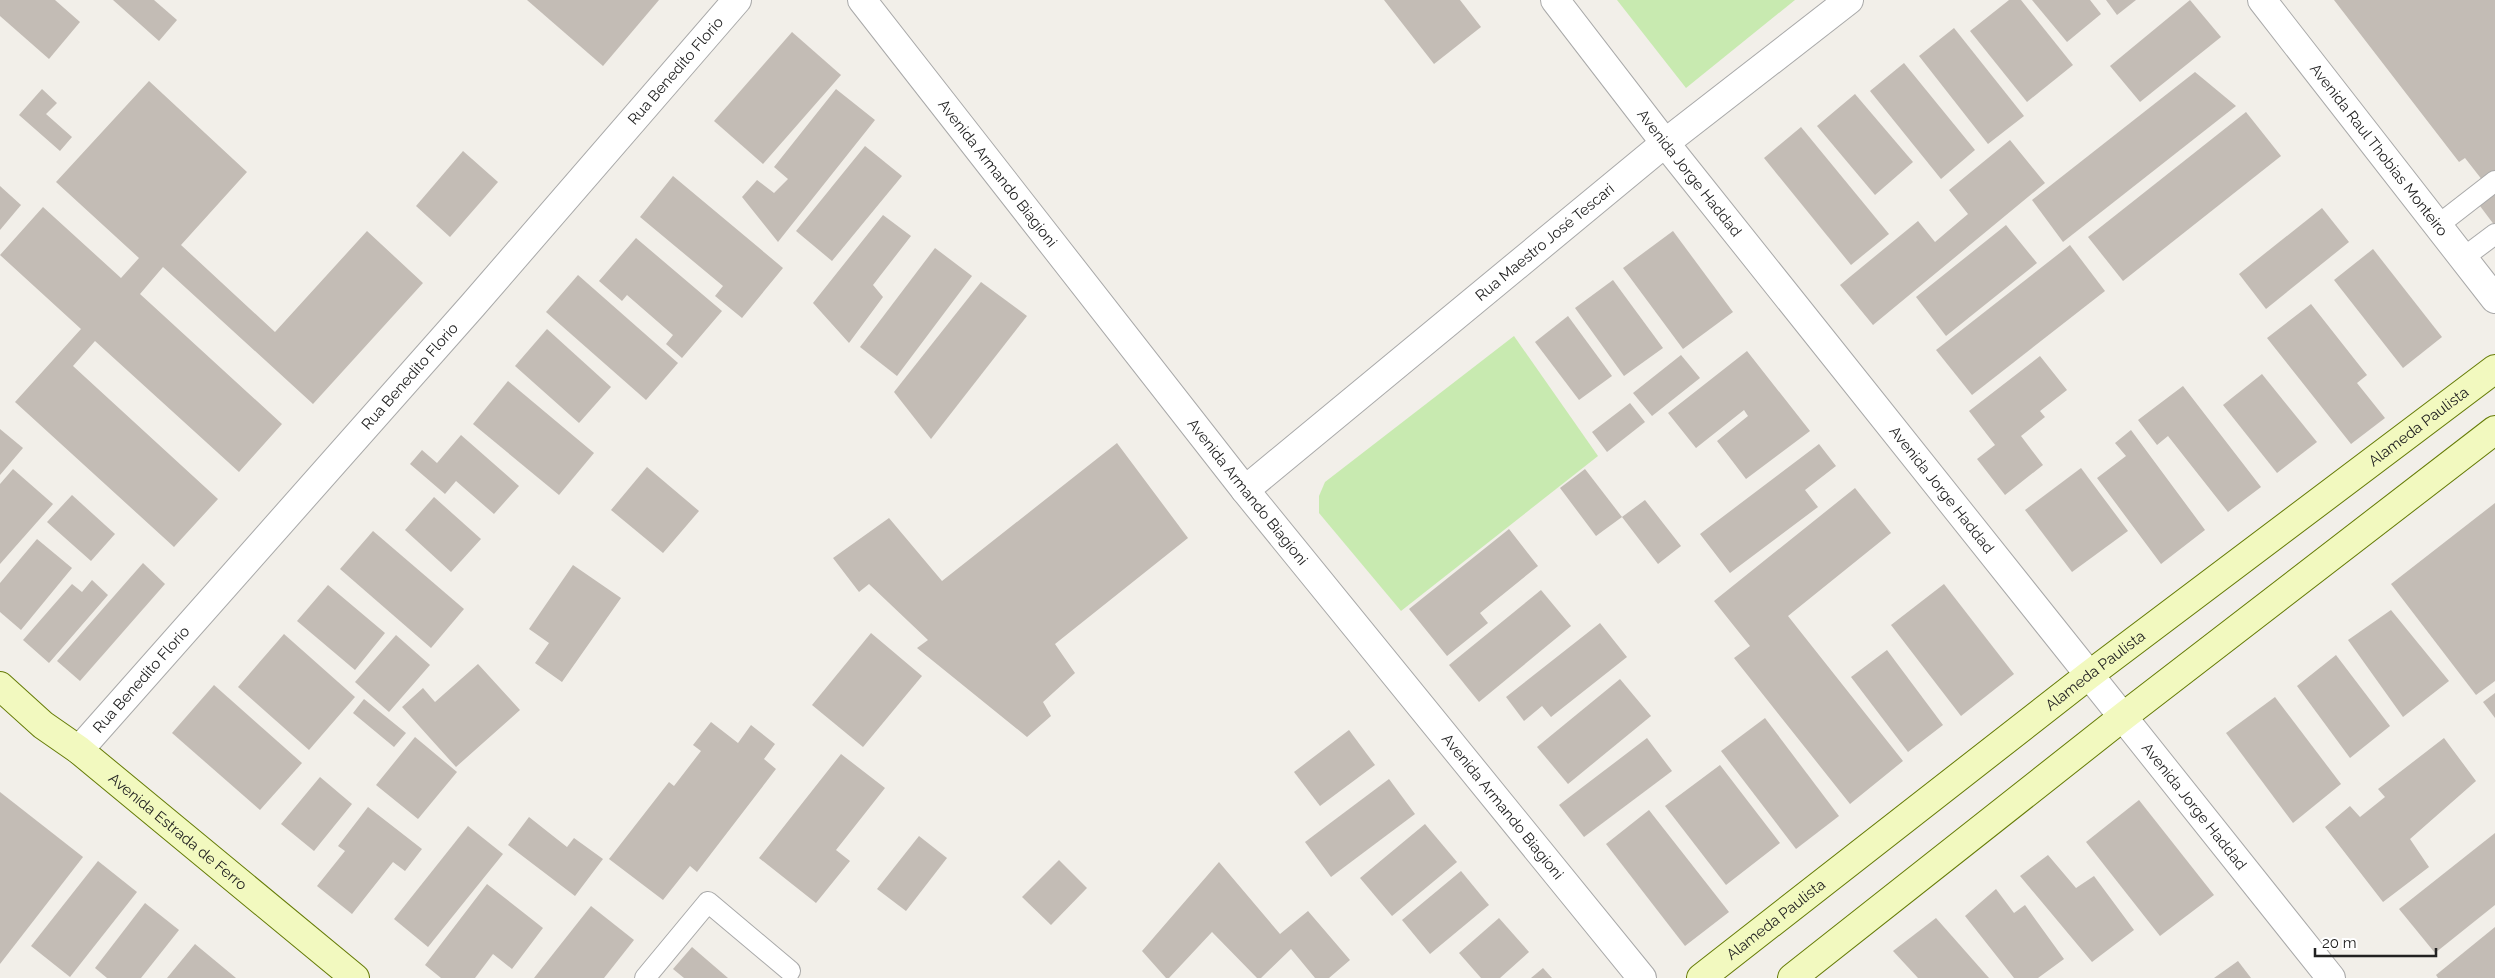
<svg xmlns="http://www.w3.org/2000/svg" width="2495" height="978" font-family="Raleway,sans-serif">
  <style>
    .grass { fill: #c8eab0 }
    .building { fill: #c3bcb5 }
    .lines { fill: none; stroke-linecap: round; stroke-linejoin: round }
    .lane-casing { stroke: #a9a9a9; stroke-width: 22 }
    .street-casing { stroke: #a9a9a9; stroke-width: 30 }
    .secondary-casing { stroke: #657b06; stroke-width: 30 }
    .lane { stroke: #fff; stroke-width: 20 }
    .street { stroke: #fff; stroke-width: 28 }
    .secondary { stroke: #f2f9bf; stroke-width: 28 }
    .labels { text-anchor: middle; stroke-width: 4; stroke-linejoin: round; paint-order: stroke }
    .street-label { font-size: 15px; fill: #222; stroke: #fff }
  </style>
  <rect width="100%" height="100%" fill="#f2efe9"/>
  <g class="grass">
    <path d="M1617,0h178l-109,88z"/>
    <path d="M1514,336l84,120 -197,155 -82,-98v-17l6,-14z"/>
  </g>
  <g class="building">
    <path d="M0,0h55l25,22 -31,37 -49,-43z"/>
    <path d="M113,0h41l23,20 -18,21z"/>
    <path d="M527,0h132l-56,66z"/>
    <path d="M1384,0h76l21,27 -47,37z"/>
    <path d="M2009,0h12l52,65 -46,37 -57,-71z"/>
    <path d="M2032,0h58l11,14 -34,28z"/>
    <path d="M2106,0h30l-19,15z"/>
    <path d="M2190,0l31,37 -81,65 -30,-36z"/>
    <path d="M2334,0h161v226l-21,-28 9,-17 -18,-23 -6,4z"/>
    <path d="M1954,28l70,88 -36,28 -69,-88z"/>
    <path d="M792,32l49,43 -78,89 -49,-43z"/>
    <path d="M1904,63l71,87 -34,29 -71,-88z"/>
    <path d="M2195,72l41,34 -173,136 -31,-42z"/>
    <path d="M149,81l98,91 -66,73 94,87 92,-101 56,52 -110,121 -150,-137 -23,27 142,130 -43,48 -144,-131 -22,25 145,133 -44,48 -159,-145 66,-73 -81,-74 43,-48 78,71 18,-20 -83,-76z"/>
    <path d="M42,89l15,14 -11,11 26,23 -12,14 -41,-36z"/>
    <path d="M836,89l39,31 -97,122 -36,-45 15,-17 17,13 14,-14 -14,-12z"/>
    <path d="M1855,94l58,68 -38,33 -58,-69z"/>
    <path d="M2246,112l35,44 -158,125 -35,-44z"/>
    <path d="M1801,127l88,107 -38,31 -87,-107z"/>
    <path d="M2010,140l35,43 -172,142 -33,-40 78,-64 17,21 33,-28 -19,-24z"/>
    <path d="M865,146l37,30 -70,85 -36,-30z"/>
    <path d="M463,151l35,31 -48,55 -34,-31z"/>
    <path d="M673,176l110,92 -41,50 -27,-22 8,-10 -83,-69z"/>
    <path d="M0,186l21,19 -21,25z"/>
    <path d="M2322,208l27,34 -83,67 -27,-35z"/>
    <path d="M883,215l28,21 -38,49 10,12 -34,46 -36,-40z"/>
    <path d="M2006,225l31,38 -91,73 -30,-39z"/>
    <path d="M1673,231l60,81 -50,37 -60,-81z"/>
    <path d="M636,238l86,73 -40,47 -16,-14 7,-9 -46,-40 -5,6 -23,-20z"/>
    <path d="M2070,245l35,46 -133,104 -36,-45z"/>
    <path d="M935,248l37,28 -75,100 -37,-29z"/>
    <path d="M2373,249l69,88 -39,31 -69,-88z"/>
    <path d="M578,275l100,88 -32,37 -100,-88z"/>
    <path d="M1613,280l50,68 -39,28 -49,-68z"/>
    <path d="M981,282l46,34 -96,123 -37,-47z"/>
    <path d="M2311,304l56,71 -10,8 28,35 -34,26 -84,-106z"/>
    <path d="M1568,316l44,60 -33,24 -44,-58z"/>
    <path d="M547,329l64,58 -32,36 -64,-57z"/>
    <path d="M1747,351l63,80 -64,48 -29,-38 31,-25 -4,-6 -48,38 -28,-35z"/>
    <path d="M1681,355l19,23 -48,38 -19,-23z"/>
    <path d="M2040,356l27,34 -27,21 5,6 -24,19 22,29 -38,30 -28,-36 18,-14 -26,-34z"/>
    <path d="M2262,374l55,68 -40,31 -54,-68z"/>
    <path d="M508,381l86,72 -35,42 -86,-71z"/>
    <path d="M2183,386l78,101 -33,25 -60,-76 -11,9 -19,-25z"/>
    <path d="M1630,403l15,19 -38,30 -15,-20z"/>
    <path d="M0,429l23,19 -23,27z"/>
    <path d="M2131,430l74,100 -44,34 -64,-86 29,-22 -11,-13z"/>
    <path d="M461,435l58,51 -25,28 -38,-33 -11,13 -35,-30 12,-14 15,13z"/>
    <path d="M1117,443l71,95 -133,106 20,29 -32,29 8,14 -24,21 -110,-89 11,-8 -59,-56 -10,8 -26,-34 56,-40 53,63z"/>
    <path d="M1819,444l17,22 -31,24 13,17 -88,66 -30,-39z"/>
    <path d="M647,467l52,44 -36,42 -52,-43z"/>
    <path d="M2081,468l47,63 -56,41 -47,-62z"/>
    <path d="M13,469l40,35 -53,60v-80z"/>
    <path d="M1585,469l37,48 -26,19 -36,-48z"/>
    <path d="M1855,488l36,45 -103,83 115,145 -53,43 -116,-146 16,-12 -36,-45z"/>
    <path d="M72,495l43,39 -24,27 -44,-39z"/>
    <path d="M434,497l47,42 -30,33 -46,-42z"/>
    <path d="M1645,500l36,46 -23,18 -36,-47z"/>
    <path d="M2495,503v178l-19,14 -85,-111z"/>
    <path d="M1509,529l29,37 -58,47 8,10 -41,33 -38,-47z"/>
    <path d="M373,531l91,78 -33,39 -91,-79z"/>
    <path d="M37,539l35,29 -51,62 -21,-18v-29z"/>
    <path d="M143,563l22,21 -85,97 -23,-20z"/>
    <path d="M573,565l48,33 -59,84 -27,-19 14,-20 -20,-14z"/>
    <path d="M92,580l16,15 -59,68 -26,-23 49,-56 10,8z"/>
    <path d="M1944,584l70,90 -53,42 -70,-91z"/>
    <path d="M328,585l57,48 -30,37 -58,-49z"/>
    <path d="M1541,590l30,36 -92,76 -30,-37z"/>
    <path d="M2391,610l58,71 -46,36 -55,-77z"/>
    <path d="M1600,623l27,34 -76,60 -9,-11 -18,15 -18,-24z"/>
    <path d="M871,633l51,43 -59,71 -51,-42z"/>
    <path d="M284,634l71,63 -46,53 -71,-63z"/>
    <path d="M396,635l34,30 -41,47 -34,-30z"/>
    <path d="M1887,650l56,75 -35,27 -57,-75z"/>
    <path d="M2336,655l54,71 -40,32 -53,-72z"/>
    <path d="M478,664l42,46 -64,57 -54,-60 21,-19 12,14z"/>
    <path d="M1620,679l31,37 -83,68 -31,-37z"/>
    <path d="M214,685l88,78 -42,47 -88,-77z"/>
    <path d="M2495,693v25l-12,-16z"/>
    <path d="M2275,697l66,87 -48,39 -67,-90z"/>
    <path d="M364,699l42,34 -12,14 -41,-34z"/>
    <path d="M1765,718l74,98 -43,33 -75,-98z"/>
    <path d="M711,722l27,21 13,-18 24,19 -11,15 12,10 -79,103 -7,-6 -27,34 -54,-41 60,-77 5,4 27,-35 -8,-6z"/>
    <path d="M1349,730l26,35 -55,41 -26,-34z"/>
    <path d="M415,737l42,35 -39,47 -42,-34z"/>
    <path d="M1647,738l25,33 -88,66 -25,-32z"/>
    <path d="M2444,738l32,43 -66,58 19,28 -46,35 -58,-75 25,-21 10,11 25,-20 -7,-8z"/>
    <path d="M841,754l44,34 -49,62 14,11 -34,42 -57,-45z"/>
    <path d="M1720,765l60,78 -54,42 -61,-79z"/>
    <path d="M320,777l32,27 -38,47 -33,-27z"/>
    <path d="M1389,779l26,35 -84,63 -26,-35z"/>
    <path d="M0,792l83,65 -83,107z"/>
    <path d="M2139,800l75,95 -54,41 -74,-94z"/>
    <path d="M368,807l54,42 -17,22 -12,-9 -41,52 -35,-28 28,-35 -7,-5z"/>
    <path d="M1649,810l80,102 -44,34 -79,-102z"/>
    <path d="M529,817l38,30 7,-9 29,21 -28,37 -67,-51z"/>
    <path d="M1425,824l32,38 -65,54 -32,-38z"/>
    <path d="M468,826l35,28 -75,93 -34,-28z"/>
    <path d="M2495,833v72l-60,48 -36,-44z"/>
    <path d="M919,836l28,22 -41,53 -29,-22z"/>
    <path d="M2048,855l28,33 18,-12 40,54 -42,32 -72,-86z"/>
    <path d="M1059,860l28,28 -36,37 -29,-28z"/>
    <path d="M98,861l39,31 -67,85 -39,-31z"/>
    <path d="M1219,862l61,72 28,-23 42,49 -21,18h-14l-24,-29 -30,29h-4l-45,-46 -43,46h-3l-24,-27z"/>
    <path d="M1461,871l28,34 -59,49 -28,-34z"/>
    <path d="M487,884l56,44 -31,41 -19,-15 -18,24h-34l-16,-13z"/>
    <path d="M1996,889l18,24 11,-8 39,54 -26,19h-24l-49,-62z"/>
    <path d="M145,903l34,27 -38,48h-34l-12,-10z"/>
    <path d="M591,906l43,34 -30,38h-70z"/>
    <path d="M1499,918l30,34 -29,26h-19l-22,-25z"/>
    <path d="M1936,918l53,60h-71l-25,-27z"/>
    <path d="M2495,927v51h-57l-2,-3z"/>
    <path d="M195,944l41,34h-69z"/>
    <path d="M692,947l36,31h-44l-11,-9z"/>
    <path d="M2238,961l13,17h-37z"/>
    <path d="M1543,968l9,10h-21z"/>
  </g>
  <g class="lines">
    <defs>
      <g id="lane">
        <path d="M2437,226l58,-45"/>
        <path d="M2463,258l32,-24"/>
        <path d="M645,978l63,-76 82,69"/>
      </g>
      <g id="street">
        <path id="s1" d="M862,0l383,490 397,488"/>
        <path id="s2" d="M1555,0l110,143 666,835"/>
        <path id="s3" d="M2262,0l233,299"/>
        <path id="s4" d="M1245,490l420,-347 184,-143"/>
        <path id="s5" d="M79,750l394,-445 264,-305"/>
      </g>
      <g id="secondary">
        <path id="s6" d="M0,686l43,39 36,25 276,228"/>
        <path id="s7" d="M1701,978l388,-303 406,-306"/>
        <path d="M1792,978l332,-262 371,-286"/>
      </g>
    </defs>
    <use href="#lane" class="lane-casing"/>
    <use href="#street" class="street-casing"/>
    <use href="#secondary" class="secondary-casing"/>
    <use href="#lane" class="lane"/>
    <use href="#street" class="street"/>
    <use href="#secondary" class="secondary"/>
  </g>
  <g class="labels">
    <g class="street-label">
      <text dy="5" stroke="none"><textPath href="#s5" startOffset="904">Rua Benedito Florio</textPath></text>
      <text dy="5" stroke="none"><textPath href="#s3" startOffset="190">Avenida Raul Thobias Monteiro</textPath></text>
      <text dy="5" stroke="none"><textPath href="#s2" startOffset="219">Avenida Jorge Haddad</textPath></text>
      <text dy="5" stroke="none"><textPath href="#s1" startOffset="220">Avenida Armando Biagioni</textPath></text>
      <text dy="5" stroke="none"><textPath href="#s4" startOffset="389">Rua Maestro José Tescari</textPath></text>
      <text dy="5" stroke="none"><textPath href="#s5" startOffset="499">Rua Benedito Florio</textPath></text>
      <text dy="5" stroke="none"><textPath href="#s7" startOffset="905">Alameda Paulista</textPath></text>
      <text dy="5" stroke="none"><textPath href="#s2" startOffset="624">Avenida Jorge Haddad</textPath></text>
      <text dy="5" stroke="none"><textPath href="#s1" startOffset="625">Avenida Armando Biagioni</textPath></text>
      <text dy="5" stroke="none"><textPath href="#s7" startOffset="500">Alameda Paulista</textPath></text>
      <text dy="5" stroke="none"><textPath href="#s5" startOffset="94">Rua Benedito Florio</textPath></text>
      <text dy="5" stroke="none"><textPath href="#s2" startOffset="1029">Avenida Jorge Haddad</textPath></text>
      <text dy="5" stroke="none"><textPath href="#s1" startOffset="1030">Avenida Armando Biagioni</textPath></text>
      <text dy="5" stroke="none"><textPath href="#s6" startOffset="230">Avenida Estrada de Ferro</textPath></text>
      <text dy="5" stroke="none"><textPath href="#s7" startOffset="95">Alameda Paulista</textPath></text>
    </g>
  </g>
  <path d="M2315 948v8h121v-8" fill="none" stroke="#222222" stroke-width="2.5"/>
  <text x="2322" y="948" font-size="15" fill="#222222" stroke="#ffffff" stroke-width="4" paint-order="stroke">20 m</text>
</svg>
